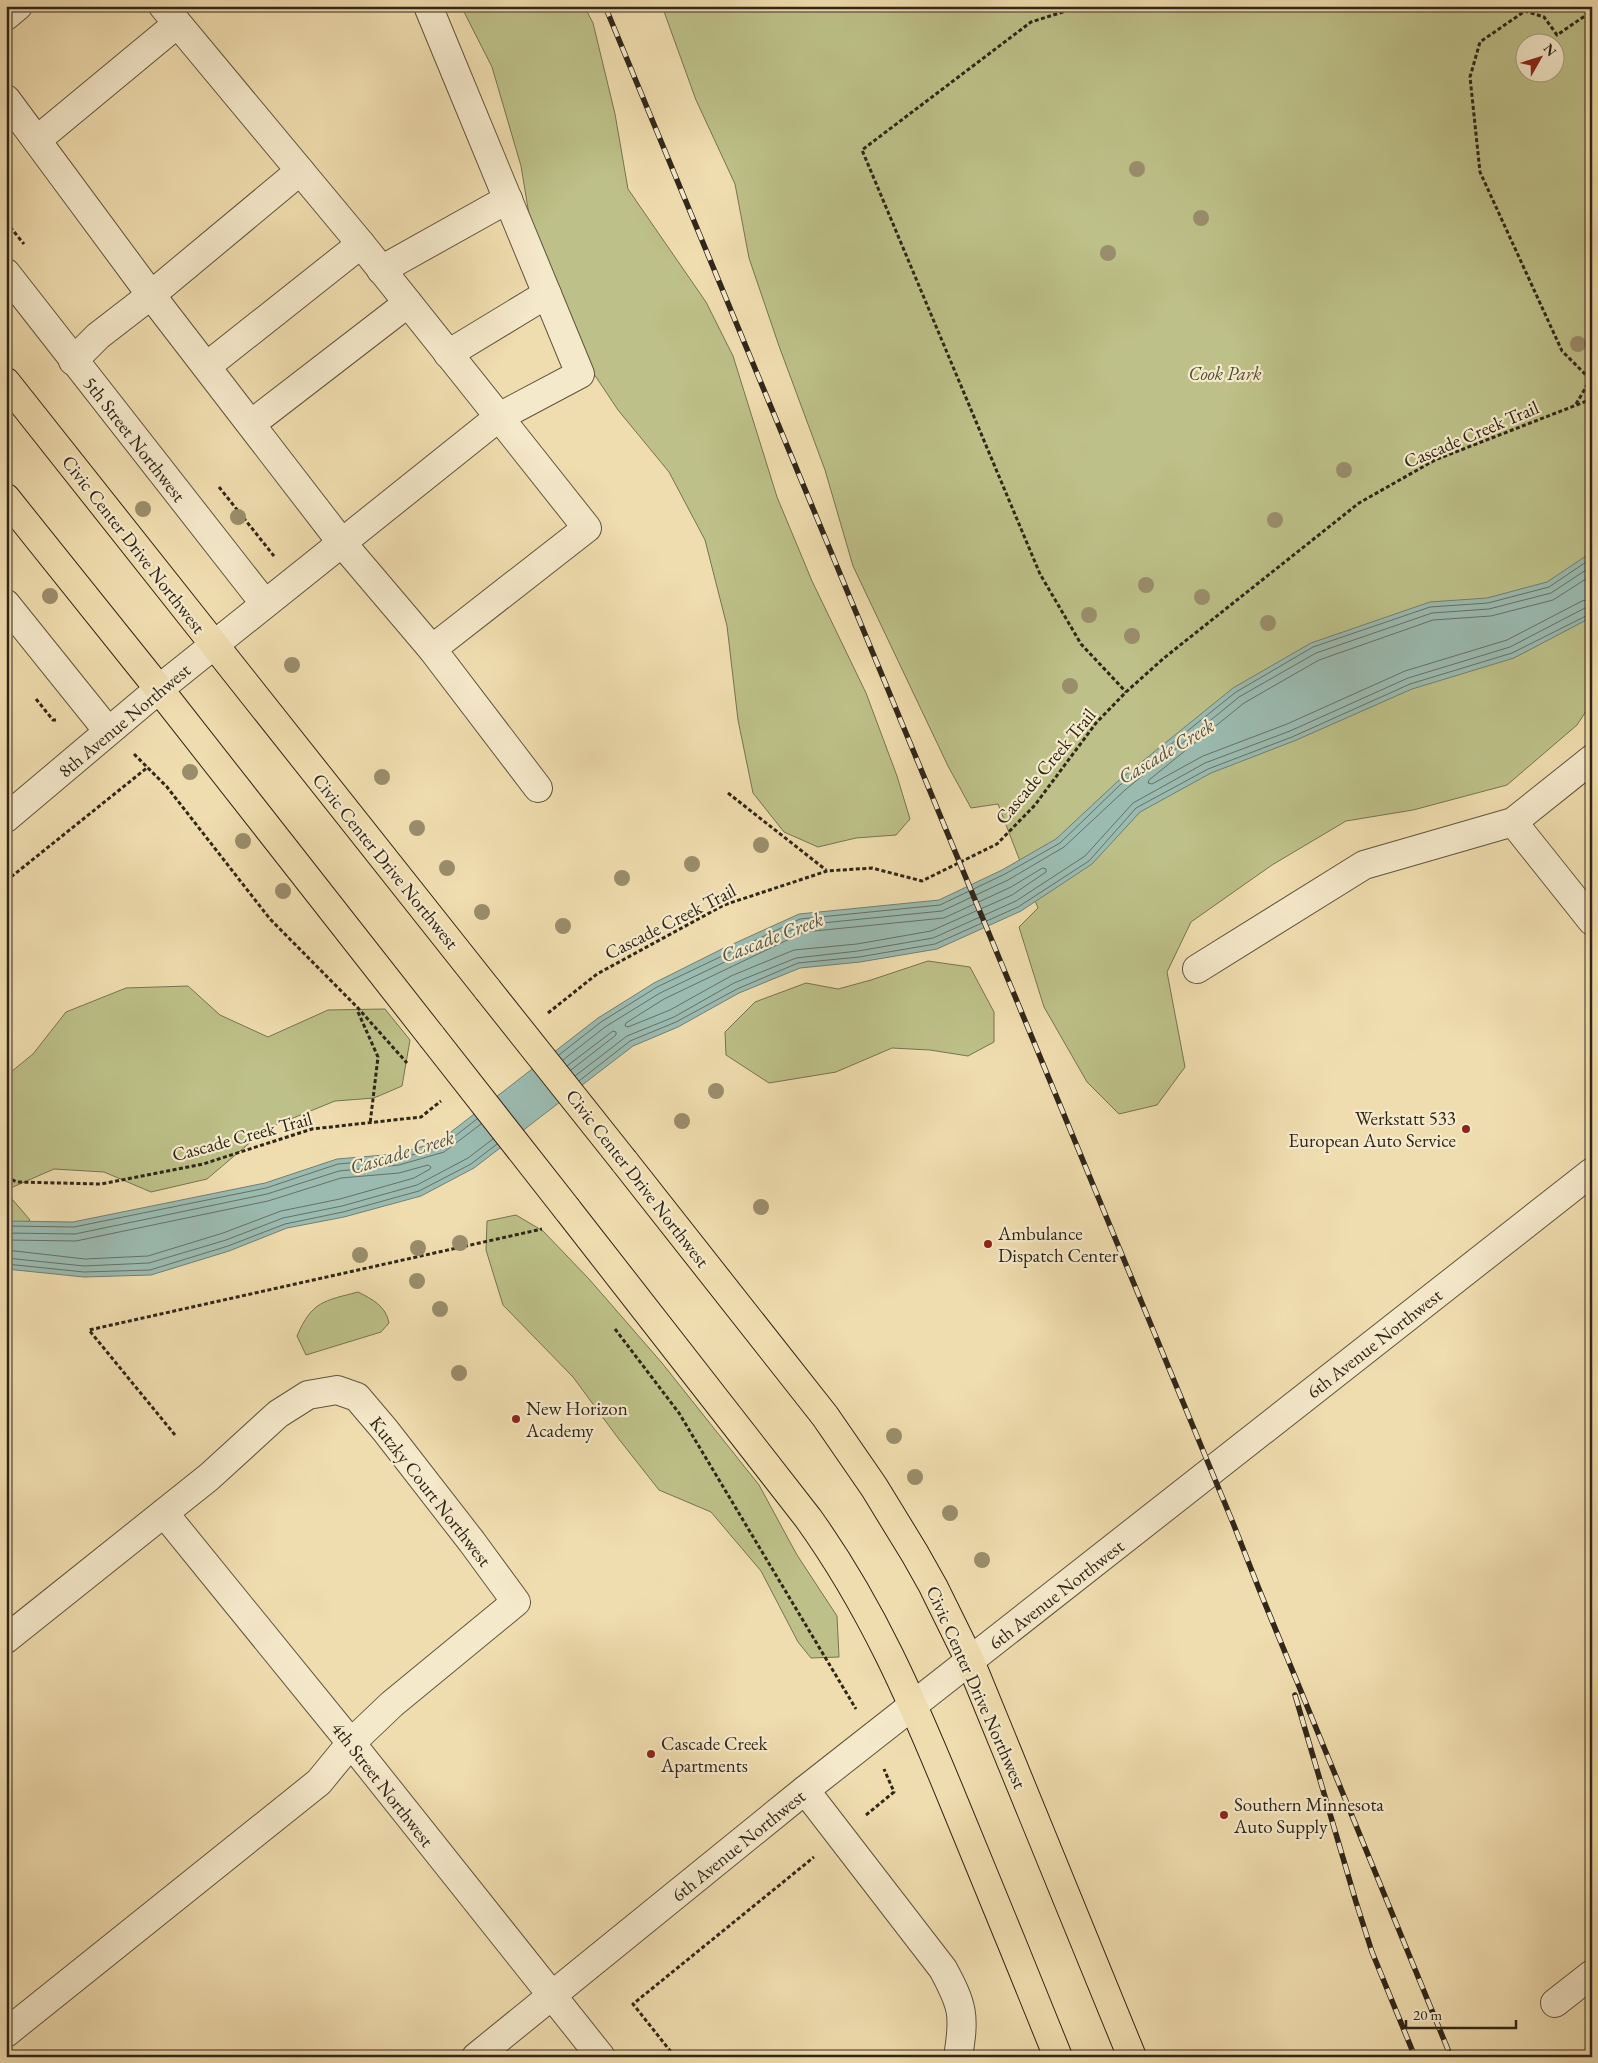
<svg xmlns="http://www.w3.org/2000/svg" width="1598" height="2063" font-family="'EB Garamond',serif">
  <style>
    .green { fill: #bdc088; stroke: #767351; fill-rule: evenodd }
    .water { fill: #9bbbb1; stroke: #707f75 }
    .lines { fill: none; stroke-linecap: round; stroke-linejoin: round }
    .shore { stroke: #667066; stroke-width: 1 }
    .minor-casing { stroke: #60543f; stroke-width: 30 }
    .major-casing { stroke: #30261a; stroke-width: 30 }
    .path { stroke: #30261a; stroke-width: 3; stroke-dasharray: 4 2.5; stroke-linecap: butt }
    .minor { stroke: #f5e9cb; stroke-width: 28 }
    .major { stroke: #f0ddaf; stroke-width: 28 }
    .rail-casing { stroke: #30261a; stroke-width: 5.5 }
    .rail { stroke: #f5e9cb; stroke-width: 4; stroke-dasharray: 11; stroke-linecap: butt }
    .major-bridge-casing { stroke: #30261a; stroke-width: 30; stroke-linecap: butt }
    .major-bridge { stroke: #f0ddaf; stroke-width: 28 }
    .tree { fill: #9a8d6c }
    .poi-dot { fill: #8f2418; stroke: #f5e9cb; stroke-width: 2 }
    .labels { text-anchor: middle; stroke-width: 4.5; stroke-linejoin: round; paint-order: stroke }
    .park-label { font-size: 19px; font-style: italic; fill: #534c36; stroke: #f5e9cb }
    .street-label { font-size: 19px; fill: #30261a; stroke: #f5e9cb }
    .poi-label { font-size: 19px; fill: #30261a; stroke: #f5e9cb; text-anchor: start }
    .water-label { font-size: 20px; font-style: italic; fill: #505347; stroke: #f5e9cb }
  </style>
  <rect width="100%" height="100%" fill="#f0ddaf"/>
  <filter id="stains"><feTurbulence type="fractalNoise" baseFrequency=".004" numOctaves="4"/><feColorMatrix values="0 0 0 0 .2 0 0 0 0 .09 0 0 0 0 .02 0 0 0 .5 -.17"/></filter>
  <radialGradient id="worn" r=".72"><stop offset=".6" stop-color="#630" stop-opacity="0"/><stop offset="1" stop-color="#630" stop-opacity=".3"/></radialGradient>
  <g class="green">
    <path d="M461,6h123l9,17 22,91 13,75 78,113 27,54 44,141 35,84 54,112 31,83 13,43 -14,16 -40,3 -38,9 -34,-15 -31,-39 -15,-73 -11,-94 -22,-86 -36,-68 -51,-62 -46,-69 -36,-84 -15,-91 -29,-99z"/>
    <path d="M662,6h930v696l-15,23 -70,60 -94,25 -67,11 -74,44 -81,57 -24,50 18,95 -28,38 -38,9 -32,-32 -43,-75 -25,-80 19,-19 -40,-104 -27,4 -23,-42 -95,-200 -28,-96 -46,-124 -30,-88 -14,-74 -39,-84zM1526,42h30v30h-30z"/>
    <path d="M928,961l42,6 24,45v30l-26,14 -38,-6 -38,-2 -56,24 -67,11 -43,-28 -1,-23 30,-30 51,-19 32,6 33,-9z"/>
    <path d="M188,986l32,29 48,22 60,-27 57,-1 25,31 -8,46 -28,12 -39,3 -69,28 -59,50 -56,13 -47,-20 -50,-3 -48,21v-114l27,-22 33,-42 60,-24z"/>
    <path d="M6,1192l24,28 -24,19z"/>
    <path d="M516,1215l27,16 46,48 73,84 97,122 38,70 40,61 2,41 -28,1 -13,-16 -37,-71 -50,-59 -52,-22 -41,-52 -45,-61 -70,-72 -17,-55 1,-29z"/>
    <path d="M358,1292c14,7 28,14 31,31l-8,9 -75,23 -9,-19c15,-35 27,-35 61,-44z"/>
  </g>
  <path class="water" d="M1592,552v65l-78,41 -102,31 -118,52 -83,32 -71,39 -48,52 -71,47 -84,38 -77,13 -60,6 -61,25 -61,34 -45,19 -159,122 -53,28 -77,21 -57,11 -58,23 -78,24 -67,2 -78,-8v-48l67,1 192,-39 72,-24 59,-5 42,-12 160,-124 56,-35 68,-34 77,-35 140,-14 63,-30 54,-31 61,-57 116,-94 78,-45 119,-41 57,-4 60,-16z"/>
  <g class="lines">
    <g class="shore">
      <path d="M1592,575l-39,25 -62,16 -58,4 -114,40 -75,43 -95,77 -1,3 4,1 51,-28 84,-32 118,-53 102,-31 75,-39 10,-2"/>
      <path d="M1043,868l3,1v3l-34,23 -81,36 -74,13 -63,6 -63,26 -61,34 -42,17 -3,-1 1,-3 38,-24 140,-67 140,-14 67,-31z"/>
      <path d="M559,1055l42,-33 56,-35 143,-68 140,-14 65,-31 55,-31 60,-58 116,-93 77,-45 117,-40 58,-4 61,-16 43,-29"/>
      <path d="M563,1060l42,-33 55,-34 142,-68 140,-14 66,-31 56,-33 61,-57 114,-93 77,-44 116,-40 57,-4 62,-16 41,-27"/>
      <path d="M567,1066l42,-32 4,-3 3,1v3l-45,35"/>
      <path d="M575,1076l52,-40 47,-19 60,-34 62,-25 62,-7 75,-13 83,-37 69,-45 48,-53 72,-40 85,-32 118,-53 102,-31 75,-39 7,-1"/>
      <path d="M579,1081l51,-40 46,-19 61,-33 61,-26 61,-6 76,-13 83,-37 71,-46 47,-53 72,-39 84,-32 118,-53 102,-31 80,-40"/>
      <path d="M6,1226l68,1 192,-39 72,-24 59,-5 44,-12 36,-28"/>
      <path d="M6,1233l69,1 192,-40 72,-23 60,-6 45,-13 37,-28"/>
      <path d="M6,1240l70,1 192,-40 73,-23 58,-5 29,-8 3,2 -1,2 -16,9 -74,21 -59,12 -58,22 -75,23 -63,3 -79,-9"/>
      <path d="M6,1258l78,8 65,-3 77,-23 57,-22 59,-12 75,-21 51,-27 25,-19"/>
      <path d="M6,1264l78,8 66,-2 78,-24 57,-22 58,-12 76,-21 52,-27 26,-20"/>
    </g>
    <defs>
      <g id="minor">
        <path d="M428,6l152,368 -81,43 88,111 -155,121"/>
        <path d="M6,16l12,-10"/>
        <path d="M6,99l145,196 191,248 90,106 106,139"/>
        <path d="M37,140l140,-116"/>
        <path d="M381,270l127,-71"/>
        <path d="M6,273l259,331"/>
        <path d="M448,354l99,-60"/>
        <path d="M73,361l25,-25 53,-41 149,-124"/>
        <path d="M207,366l154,-122"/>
        <path d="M251,424l157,-121"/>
        <path d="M6,604l102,127"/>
        <path d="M6,818l153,-129 340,-272 -138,-173 -198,-238"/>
        <path d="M1513,822l79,99"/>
        <path d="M1197,969l167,-104 149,-43 79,-63"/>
        <path d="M164,1513l187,230 250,314"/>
        <path d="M6,1639l203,-162 69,-63 30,-19 29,-5 20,7 28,33 87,112 44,60 -124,102 -41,39 -32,39 -313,251"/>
        <path d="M805,1790l138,179c20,37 22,46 15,88"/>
        <path d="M1555,2003l37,-29"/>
        <path d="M476,2057l329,-267 787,-618"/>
      </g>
      <g id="major">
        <path d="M6,382l482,608"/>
        <path d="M6,498l153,191 273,348"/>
        <path d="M624,1161l201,255 49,71 41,67 18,32 37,75 162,396"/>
        <path d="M567,1209l241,309c64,89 104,182 145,282 36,86 70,171 105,257"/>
      </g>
    </defs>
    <use href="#minor" class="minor-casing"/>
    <use href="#major" class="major-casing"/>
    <g class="path">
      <path d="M1082,6l-51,16 -169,128 178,424 41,70 45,48"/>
      <path d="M6,222l18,22"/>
      <path d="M1590,379l-28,-28 -82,-179 -10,-95 10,-35 45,-31 19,6 13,18 35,-24"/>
      <path d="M1576,404l16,-27"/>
      <path d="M219,487l55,69"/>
      <path d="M36,699l17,21h4"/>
      <path d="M134,754l33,33 103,132 87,88 50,56"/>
      <path d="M728,793l98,77"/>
      <path d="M6,881l142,-114"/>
      <path d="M358,1012l20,45 -8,67"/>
      <path d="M548,1013l49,-39 127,-69 103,-34 45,-3 50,13 75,-37 38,-39 61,-82 30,-31 38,-34 195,-155 76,-43 157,-61"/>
      <path d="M6,1177l11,5 84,2 102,-20 109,-35 109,-12 20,-16"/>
      <path d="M615,1329l64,84 177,296"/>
      <path d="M175,1435l-86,-105 453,-101"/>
      <path d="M866,1815l28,-23 -10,-23"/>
      <path d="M675,2057l-42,-53 181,-147"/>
    </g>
    <use href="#minor" class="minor"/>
    <use href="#major" class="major"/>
    <defs>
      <g id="rail">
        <path d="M605,6l628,1517 26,66 192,468"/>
        <path d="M1295,1695l61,207 16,50 43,105"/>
      </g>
    </defs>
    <use href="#rail" class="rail-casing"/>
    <use href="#rail" class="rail"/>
    <defs>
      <g id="major-bridge">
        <path d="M488,990l136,171"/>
        <path d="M432,1037l135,172"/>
      </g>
    </defs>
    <use href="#major-bridge" class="major-bridge-casing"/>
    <use href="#major-bridge" class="major-bridge"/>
  </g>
  <g class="tree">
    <circle cx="1137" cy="169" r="8"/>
    <circle cx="1201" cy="218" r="8"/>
    <circle cx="1108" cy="253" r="8"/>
    <circle cx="1578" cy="344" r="8"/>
    <circle cx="1344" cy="470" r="8"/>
    <circle cx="143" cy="509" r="8"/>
    <circle cx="238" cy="517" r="8"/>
    <circle cx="1275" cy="520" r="8"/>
    <circle cx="1146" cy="585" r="8"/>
    <circle cx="50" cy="596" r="8"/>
    <circle cx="1202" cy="597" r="8"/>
    <circle cx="1089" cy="615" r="8"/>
    <circle cx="1268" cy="623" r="8"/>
    <circle cx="1132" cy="636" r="8"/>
    <circle cx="292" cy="665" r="8"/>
    <circle cx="1070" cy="686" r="8"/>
    <circle cx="190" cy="772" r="8"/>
    <circle cx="382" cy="777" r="8"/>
    <circle cx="417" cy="828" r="8"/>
    <circle cx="243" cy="841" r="8"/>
    <circle cx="761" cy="845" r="8"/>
    <circle cx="692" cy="864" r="8"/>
    <circle cx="447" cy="868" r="8"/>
    <circle cx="622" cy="878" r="8"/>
    <circle cx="283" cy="891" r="8"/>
    <circle cx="482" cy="912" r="8"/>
    <circle cx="563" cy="926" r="8"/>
    <circle cx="716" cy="1091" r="8"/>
    <circle cx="682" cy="1121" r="8"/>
    <circle cx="761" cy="1207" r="8"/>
    <circle cx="460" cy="1243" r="8"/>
    <circle cx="418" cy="1248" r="8"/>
    <circle cx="360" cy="1255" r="8"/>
    <circle cx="417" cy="1281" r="8"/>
    <circle cx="440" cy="1309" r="8"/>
    <circle cx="459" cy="1373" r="8"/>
    <circle cx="894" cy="1436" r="8"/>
    <circle cx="915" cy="1477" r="8"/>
    <circle cx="950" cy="1513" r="8"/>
    <circle cx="982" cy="1560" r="8"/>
  </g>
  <g class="poi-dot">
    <circle cx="1466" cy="1129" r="5"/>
    <circle cx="988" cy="1244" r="5"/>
    <circle cx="516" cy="1419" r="5"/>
    <circle cx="651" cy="1754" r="5"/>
    <circle cx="1224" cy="1815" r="5"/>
  </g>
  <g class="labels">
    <g class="park-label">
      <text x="1225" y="380">Cook Park</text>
    </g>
    <g class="street-label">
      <text transform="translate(1471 434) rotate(-23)" y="7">Cascade Creek Trail</text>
      <text transform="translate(135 439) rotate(52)" y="7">5th Street Northwest</text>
      <text transform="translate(134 544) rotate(52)" y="7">Civic Center Drive Northwest</text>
      <text transform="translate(124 720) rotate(-40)" y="7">8th Avenue Northwest</text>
      <text transform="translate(1045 766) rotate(-50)" y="7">Cascade Creek Trail</text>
      <text transform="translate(386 861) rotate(51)" y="7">Civic Center Drive Northwest</text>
      <text transform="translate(670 921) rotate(-27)" y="7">Cascade Creek Trail</text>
      <text transform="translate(242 1136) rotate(-15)" y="7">Cascade Creek Trail</text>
      <text transform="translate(638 1178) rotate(52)" y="7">Civic Center Drive Northwest</text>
      <text transform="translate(1374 1343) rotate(-38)" y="7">6th Avenue Northwest</text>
      <text transform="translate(431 1491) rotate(52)" y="7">Kutzky Court Northwest</text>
      <text transform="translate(1056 1594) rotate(-38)" y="7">6th Avenue Northwest</text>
      <text transform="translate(977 1687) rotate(66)" y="7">Civic Center Drive Northwest</text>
      <text transform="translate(383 1784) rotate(52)" y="7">4th Street Northwest</text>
      <text transform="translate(738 1845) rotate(-39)" y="7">6th Avenue Northwest</text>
    </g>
    <g class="poi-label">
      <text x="1456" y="1125" text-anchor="end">Werkstatt 533<tspan x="1456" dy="22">European Auto Service</tspan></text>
      <text x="998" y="1240">Ambulance<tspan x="998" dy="22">Dispatch Center</tspan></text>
      <text x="526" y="1415">New Horizon<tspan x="526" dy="22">Academy</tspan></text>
      <text x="661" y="1750">Cascade Creek<tspan x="661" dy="22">Apartments</tspan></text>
      <text x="1234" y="1811">Southern Minnesota<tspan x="1234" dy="22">Auto Supply</tspan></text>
    </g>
    <g class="water-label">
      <text transform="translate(1166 751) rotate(-31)" y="7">Cascade Creek</text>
      <text transform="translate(772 937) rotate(-21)" y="7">Cascade Creek</text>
      <text transform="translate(402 1152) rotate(-17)" y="7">Cascade Creek</text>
    </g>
  </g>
  <rect width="1598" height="2063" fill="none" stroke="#f0ddaf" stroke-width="25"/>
  <rect x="8" y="8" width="1583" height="2048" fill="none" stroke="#30261a" stroke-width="2.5"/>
  <rect x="12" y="12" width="1573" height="2038" fill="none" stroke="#30261a"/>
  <g transform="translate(1540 58) rotate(51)"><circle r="24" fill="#f5e9cb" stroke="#a69b84"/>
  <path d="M0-4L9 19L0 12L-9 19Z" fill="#8f2418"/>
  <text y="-8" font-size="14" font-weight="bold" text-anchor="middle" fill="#30261a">N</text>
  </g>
  <path d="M1406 2020v8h110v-8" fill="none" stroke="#30261a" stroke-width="2.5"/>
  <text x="1413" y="2020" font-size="15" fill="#30261a" stroke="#f5e9cb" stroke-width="4" paint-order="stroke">20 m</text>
  <rect width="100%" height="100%" filter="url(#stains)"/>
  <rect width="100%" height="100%" fill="url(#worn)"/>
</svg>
